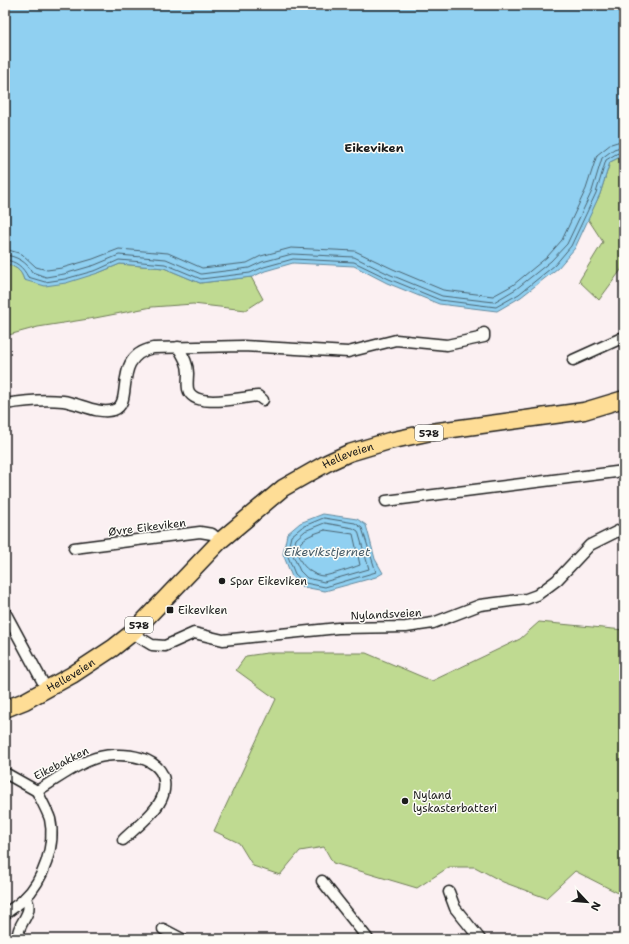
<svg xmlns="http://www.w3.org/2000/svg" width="629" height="944" font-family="'Shantell Sans',sans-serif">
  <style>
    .green { fill: #bfda91; stroke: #6e7b56 }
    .water { fill: #90d0f1; stroke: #62889c }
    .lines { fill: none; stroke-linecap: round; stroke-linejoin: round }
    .shore { stroke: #4a6471; stroke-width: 1 }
    .street-casing { stroke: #1c1c1c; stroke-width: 13 }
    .primary-casing { stroke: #1c1c1c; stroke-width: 19 }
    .street { stroke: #fdfcf7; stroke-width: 10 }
    .primary { stroke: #fedd96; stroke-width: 16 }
    .poi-dot { fill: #1c1c1c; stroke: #fdfcf7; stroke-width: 1.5 }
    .labels { text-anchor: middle; stroke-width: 3; stroke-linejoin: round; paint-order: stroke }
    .shield { fill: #fdfcf7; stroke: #605f5e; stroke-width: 1 }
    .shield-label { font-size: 10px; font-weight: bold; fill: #1c1c1c }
    .street-label { font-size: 11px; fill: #1c1c1c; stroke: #fdfcf7 }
    .poi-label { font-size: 11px; fill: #1c1c1c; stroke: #fdfcf7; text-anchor: start }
    .neighbourhood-label { font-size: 12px; font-weight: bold; fill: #1c1c1c; stroke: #fdfcf7 }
    .water-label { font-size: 12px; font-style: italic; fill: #455b67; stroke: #fdfcf7 }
  </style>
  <rect width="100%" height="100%" fill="#fbf0f2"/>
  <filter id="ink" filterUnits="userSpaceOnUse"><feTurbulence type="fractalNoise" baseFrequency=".025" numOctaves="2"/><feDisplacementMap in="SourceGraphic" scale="8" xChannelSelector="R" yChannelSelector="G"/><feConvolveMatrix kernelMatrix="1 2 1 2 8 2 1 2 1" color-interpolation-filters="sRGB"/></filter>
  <g filter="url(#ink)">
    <g class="green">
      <path d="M624,155v111l-25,34 -20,-19 24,-39 -15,-23 12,-25 10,-32z"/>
      <path d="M5,263c10,4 16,6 19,17l74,-7 22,-9 44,4 36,15 51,-6 12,22 -17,11 -53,-6 -41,3 -57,11 -57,9 -33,9z"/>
      <path d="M539,622l85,8v266l-49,-25 -29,27 -43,-16 -28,-15h-26l-32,21 -84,-25 -9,-16 -24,4 -20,24 -27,-9 -14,-23 -25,-12 62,-132 -40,-29 10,-14 21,-3h99l66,28 88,-42z"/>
    </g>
    <g class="water">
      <path d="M5,5h619v150l-14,7 -10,32 -25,54 -17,20 -37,29 -24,14 -58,-7 -52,-21 -33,-17 -61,-3 -28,8 -13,6 -52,6 -36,-15 -44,-4 -22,9 -32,10 -21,3 -21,-6c-3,-11 -9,-13 -19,-17z"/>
      <path d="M323,514l34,5 9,6 9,34 8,14 -7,4 -51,14 -22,-4 -11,-10 -9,-23 4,-20 13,-11z"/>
    </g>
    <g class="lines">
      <g class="shore">
        <path d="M5,249l17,5 14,13 11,3 15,-2 31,-9 26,-10 49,4 34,15 45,-5 14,-7 30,-8 64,3 38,18 50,21 50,6 20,-11 34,-28 15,-17 24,-51 11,-34 14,-11 13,-4"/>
        <path d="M5,255c11,1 22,7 27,17l14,5 18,-3 31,-9 24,-10 47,4 35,15 48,-6 13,-6 30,-8 62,3 37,18 51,21 52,6 22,-13 35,-28 16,-17 25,-53 10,-33 12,-9 10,-3"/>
        <path d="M5,260c11,1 18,7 23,17l17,5 20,-3 32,-9 22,-10 46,4 36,15 49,-6 14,-6 29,-8 61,3 35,17 51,21 56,7 23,-13 36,-29 16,-19 25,-53 10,-33 10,-6 8,-3"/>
        <path d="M324,518l31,5 7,5 14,44 -51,15 -20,-4 -10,-9 -8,-20 4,-18 11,-9z"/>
        <path d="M325,523l28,5 5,3 11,38 -45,13 -17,-4 -7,-7 -8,-18 4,-14 9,-8z"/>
        <path d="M325,530l28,4 7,31c-7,3 -30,10 -36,11 -16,0 -35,-22 -22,-35 6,-6 15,-8 23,-11z"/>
      </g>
      <defs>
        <g id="street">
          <path d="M178,347c5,9 10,16 10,26 0,5 -1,11 0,16 5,21 54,8 70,7l5,4"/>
          <path d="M573,360l51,-23"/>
          <path d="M5,404c18,-3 40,-5 58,-3 16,2 35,14 51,9 21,-7 -3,-53 39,-62l90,-2 105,6 48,-12 51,5 37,-8v-4"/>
          <path d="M386,501l238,-30"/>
          <path d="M74,548l126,-16 12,2 8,7"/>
          <path d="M5,612l42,78"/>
          <path d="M132,633l20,12 13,1 29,-13 29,7 115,-12 68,-1 27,-4 47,-18 46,-6 11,-4 20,-15 33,-35 34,-17"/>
          <path d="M5,773l32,18c17,-10 35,-24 53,-31 27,-11 84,-6 73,35 -4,15 -29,34 -40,45"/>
          <path d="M322,881l46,58"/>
          <path d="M449,892l6,16 25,31"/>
          <path d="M5,914c6,-5 14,-10 19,-15 19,-18 32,-54 26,-80 -3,-9 -9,-19 -13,-28"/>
          <path d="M163,929l19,10"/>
          <path d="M18,939c-3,-15 19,-27 7,-41"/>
        </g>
        <g id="primary">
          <path id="s1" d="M5,709l20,-8 47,-26 41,-27 19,-15 88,-92 63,-53 44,-25 22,-10 40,-12 42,-9 153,-21 40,-12"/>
        </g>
      </defs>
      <use href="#street" class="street-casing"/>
      <use href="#primary" class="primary-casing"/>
      <use href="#street" class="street"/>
      <use href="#primary" class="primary"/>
    </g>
  </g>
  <g class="poi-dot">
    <circle cx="222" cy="581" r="4"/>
    <rect x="166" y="606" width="8" height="8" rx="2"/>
    <circle cx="405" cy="801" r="4"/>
  </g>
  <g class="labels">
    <g class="shield">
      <rect x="415" y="425" width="28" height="16" rx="3"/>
      <rect x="125" y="617" width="28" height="16" rx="3"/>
    </g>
    <g class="shield-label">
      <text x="429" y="437">578</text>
      <text x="139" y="629">578</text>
    </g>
    <g class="street-label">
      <text dy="4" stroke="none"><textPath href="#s1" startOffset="431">Helleveien</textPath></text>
      <text transform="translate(147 527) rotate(-7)" y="4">Øvre Eikeviken</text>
      <text transform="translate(386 614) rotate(-3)" y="4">Nylandsveien</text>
      <text dy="4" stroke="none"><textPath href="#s1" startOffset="74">Helleveien</textPath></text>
      <text transform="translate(61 763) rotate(-27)" y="4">Eikebakken</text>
    </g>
    <g class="poi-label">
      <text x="230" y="585">Spar Eikeviken</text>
      <text x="178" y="614">Eikeviken</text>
      <text x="413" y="799">Nyland<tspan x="413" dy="13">lyskasterbatteri</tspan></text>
    </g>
    <g class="neighbourhood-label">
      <text x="374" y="152">Eikeviken</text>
    </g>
    <g class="water-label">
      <text x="327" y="556">Eikevikstjernet</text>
    </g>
  </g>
  <rect width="629" height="944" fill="none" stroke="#fdfcf7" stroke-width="20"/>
  <rect x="10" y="10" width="609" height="924" fill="none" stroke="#1c1c1c" stroke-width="1.5" filter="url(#ink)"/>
  <g transform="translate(587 902) rotate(116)" stroke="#fdfcf7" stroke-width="3" paint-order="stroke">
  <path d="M0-3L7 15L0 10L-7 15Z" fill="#1c1c1c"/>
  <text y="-6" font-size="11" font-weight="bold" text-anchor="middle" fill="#1c1c1c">N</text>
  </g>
</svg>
